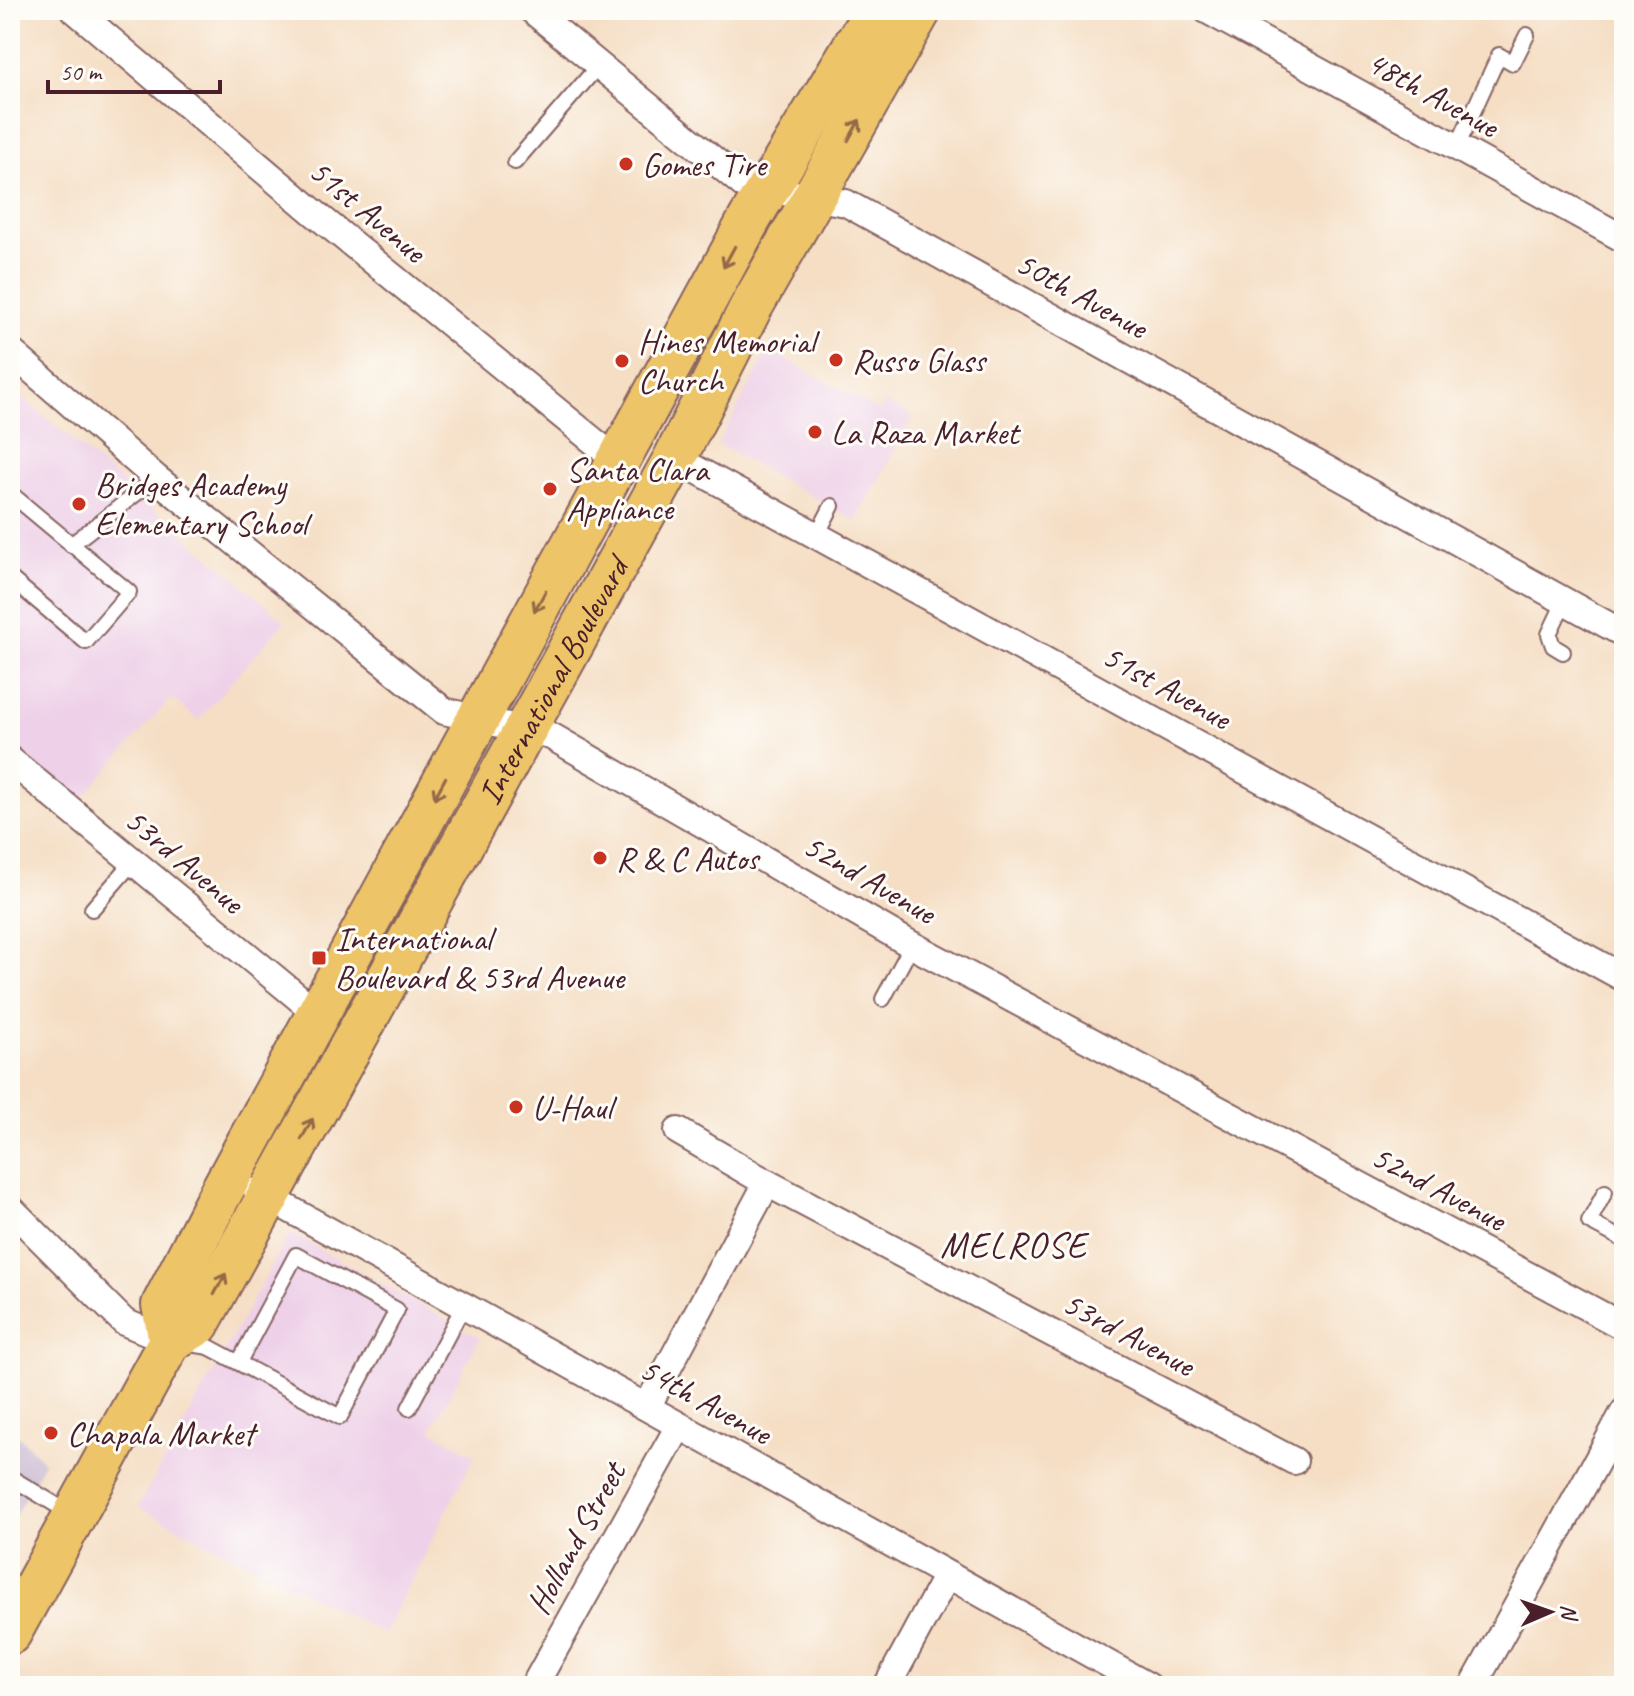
<svg xmlns="http://www.w3.org/2000/svg" width="1634" height="1696" font-family="Caveat,sans-serif">
  <style>
    .built { fill: #eed0e8 }
    .industrial { fill: #ccbed4 }
    .lines { fill: none; stroke-linecap: round; stroke-linejoin: round }
    .lane-casing { stroke: #866261; stroke-width: 18 }
    .street-casing { stroke: #866261; stroke-width: 30 }
    .primary-casing { stroke: #866261; stroke-width: 46 }
    .lane { stroke: #fff; stroke-width: 14 }
    .street { stroke: #fff; stroke-width: 26 }
    .primary { stroke: #eec469; stroke-width: 42 }
    .oneway { stroke: #946947 }
    .poi-dot { fill: #c8321e; stroke: #fdfcf7; stroke-width: 3 }
    .labels { text-anchor: middle; stroke-width: 6; stroke-linejoin: round; paint-order: stroke }
    .street-label { font-size: 34px; fill: #4a1f2b; stroke: #fdfcf7 }
    .poi-label { font-size: 34px; fill: #4a1f2b; stroke: #fdfcf7; text-anchor: start }
    .neighbourhood-label { font-size: 36px; letter-spacing: 2px; fill: #4a1f2b; stroke: #fdfcf7 }
  </style>
  <rect width="100%" height="100%" fill="#fdfcf7"/>
  <filter id="ink" filterUnits="userSpaceOnUse"><feTurbulence type="fractalNoise" baseFrequency=".0125" numOctaves="2"/><feDisplacementMap in="SourceGraphic" scale="16" xChannelSelector="R" yChannelSelector="G"/><feConvolveMatrix kernelMatrix="1 2 1 2 8 2 1 2 1" color-interpolation-filters="sRGB"/></filter>
  <filter id="wash" filterUnits="userSpaceOnUse"><feTurbulence type="fractalNoise" baseFrequency=".006" numOctaves="4" result="noise"/><feDisplacementMap in="SourceGraphic" scale="32" xChannelSelector="R" yChannelSelector="G"/><feGaussianBlur stdDeviation="1.8" result="paint"/><feColorMatrix in="noise" values="0 0 0 0 0 0 0 0 0 0 0 0 0 0 0 0 0 1.4 0 .05"/><feComposite in="paint" operator="in"/></filter>
  <g filter="url(#wash)">
    <rect width="100%" height="100%" fill="#f5dec4"/>
    <g class="built">
      <path d="M769,350l111,61 6,-9 27,15 -57,104 -138,-77z"/>
      <path d="M10,387l275,234 -87,99 -27,-22 -92,104 -69,-59z"/>
      <path d="M290,1233l190,105 -49,92 44,25 -91,179 -246,-127z"/>
    </g>
    <path class="industrial" d="M10,1427l34,35 -34,63z"/>
  </g>
  <g filter="url(#ink)">
    <g class="lines">
      <defs>
        <g id="lane">
          <path d="M1457,147l42,-92 14,8 14,-28"/>
          <path d="M515,162l83,-96"/>
          <path d="M10,493l119,99 -43,50 -76,-64"/>
          <path d="M817,535l15,-29"/>
          <path d="M71,545l85,-67"/>
          <path d="M1563,652l-10,-6 -4,-12 16,-34"/>
          <path d="M92,909l40,-46"/>
          <path d="M883,999l29,-54"/>
          <path d="M1605,1192l-16,30 35,18"/>
          <path d="M185,1343l24,4 131,70 57,-107 -101,-55 -57,107"/>
          <path d="M409,1408l55,-103"/>
          <path d="M10,1477l61,37"/>
        </g>
        <g id="street">
          <path d="M75,10l237,201 306,250"/>
          <path d="M532,10l212,175 102,18 778,431"/>
          <path d="M1207,10l417,229"/>
          <path d="M10,351l146,127 288,233 107,25 361,209 712,382"/>
          <path d="M675,458l949,520"/>
          <path d="M10,760l307,253"/>
          <path d="M678,1131l89,52 527,278"/>
          <path d="M257,1191l891,495"/>
          <path d="M10,1208l114,114 46,19"/>
          <path d="M647,1407l120,-224"/>
          <path d="M534,1686l145,-260"/>
          <path d="M887,1686l60,-111"/>
          <path d="M1473,1686l151,-274"/>
        </g>
        <g id="primary">
          <path d="M170,1341l-7,-36 56,-109 530,-976 127,-210"/>
          <path id="s1" d="M10,1633l160,-292 28,-17 477,-866 75,-149 170,-299"/>
        </g>
      </defs>
      <use href="#lane" class="lane-casing"/>
      <use href="#street" class="street-casing"/>
      <use href="#primary" class="primary-casing"/>
      <use href="#lane" class="lane"/>
      <use href="#street" class="street"/>
      <use href="#primary" class="primary"/>
    </g>
    <defs><path id="oneway-shaft" d="M-6 0H5M1.5-3L5.5 0L1.5 3" fill="none" stroke-width="1.6" stroke-linecap="round" stroke-linejoin="round" transform="scale(2)"/></defs>
    <g class="oneway">
      <use href="#oneway-shaft" transform="translate(854 130) rotate(-61)"/>
      <use href="#oneway-shaft" transform="translate(729 257) rotate(118)"/>
      <use href="#oneway-shaft" transform="translate(540 601) rotate(119)"/>
      <use href="#oneway-shaft" transform="translate(440 788) rotate(118)"/>
      <use href="#oneway-shaft" transform="translate(307 1129) rotate(-61)"/>
      <use href="#oneway-shaft" transform="translate(220 1284) rotate(-61)"/>
    </g>
  </g>
  <g class="poi-dot">
    <circle cx="626" cy="164" r="8"/>
    <circle cx="836" cy="360" r="8"/>
    <circle cx="622" cy="361" r="8"/>
    <circle cx="815" cy="432" r="8"/>
    <circle cx="550" cy="489" r="8"/>
    <circle cx="79" cy="504" r="8"/>
    <circle cx="600" cy="858" r="8"/>
    <rect x="311" y="950" width="16" height="16" rx="4"/>
    <circle cx="516" cy="1107" r="8"/>
    <circle cx="51" cy="1433" r="8"/>
  </g>
  <g class="labels">
    <g class="street-label">
      <text transform="translate(1433 93) rotate(29)" y="12">48th Avenue</text>
      <text transform="translate(368 210) rotate(40)" y="12">51st Avenue</text>
      <text transform="translate(1082 294) rotate(29)" y="12">50th Avenue</text>
      <text dy="12" stroke="none"><textPath href="#s1" startOffset="1100">International Boulevard</textPath></text>
      <text transform="translate(1167 686) rotate(29)" y="12">51st Avenue</text>
      <text transform="translate(185 860) rotate(40)" y="12">53rd Avenue</text>
      <text transform="translate(870 878) rotate(30)" y="12">52nd Avenue</text>
      <text transform="translate(1439 1187) rotate(28)" y="12">52nd Avenue</text>
      <text transform="translate(1129 1333) rotate(28)" y="12">53rd Avenue</text>
      <text transform="translate(706 1400) rotate(29)" y="12">54th Avenue</text>
      <text transform="translate(575 1538) rotate(-61)" y="12">Holland Street</text>
    </g>
    <g class="poi-label">
      <text x="642" y="176">Gomes Tire</text>
      <text x="638" y="353">Hines Memorial<tspan x="638" dy="39">Church</tspan></text>
      <text x="852" y="372">Russo Glass</text>
      <text x="831" y="444">La Raza Market</text>
      <text x="566" y="481">Santa Clara<tspan x="566" dy="39">Appliance</tspan></text>
      <text x="95" y="496">Bridges Academy<tspan x="95" dy="39">Elementary School</tspan></text>
      <text x="616" y="870">R &amp; C Autos</text>
      <text x="335" y="950">International<tspan x="335" dy="39">Boulevard &amp; 53rd Avenue</tspan></text>
      <text x="532" y="1119">U-Haul</text>
      <text x="67" y="1445">Chapala Market</text>
    </g>
    <g class="neighbourhood-label">
      <text x="1014" y="1257">MELROSE</text>
    </g>
  </g>
  <rect width="1634" height="1696" fill="none" stroke="#fdfcf7" stroke-width="40"/>
  <g transform="translate(1550 1612) rotate(88)" stroke="#fdfcf7" stroke-width="6" paint-order="stroke">
  <path d="M0-6L14 30L0 20L-14 30Z" fill="#4a1f2b"/>
  <text y="-12" font-size="22" font-weight="bold" text-anchor="middle" fill="#4a1f2b">N</text>
  </g>
  <path d="M48 80v12h172v-12" fill="none" stroke="#4a1f2b" stroke-width="4"/>
  <text x="60" y="80" font-size="24" fill="#4a1f2b" stroke="#fdfcf7" stroke-width="6" paint-order="stroke">50 m</text>
</svg>
